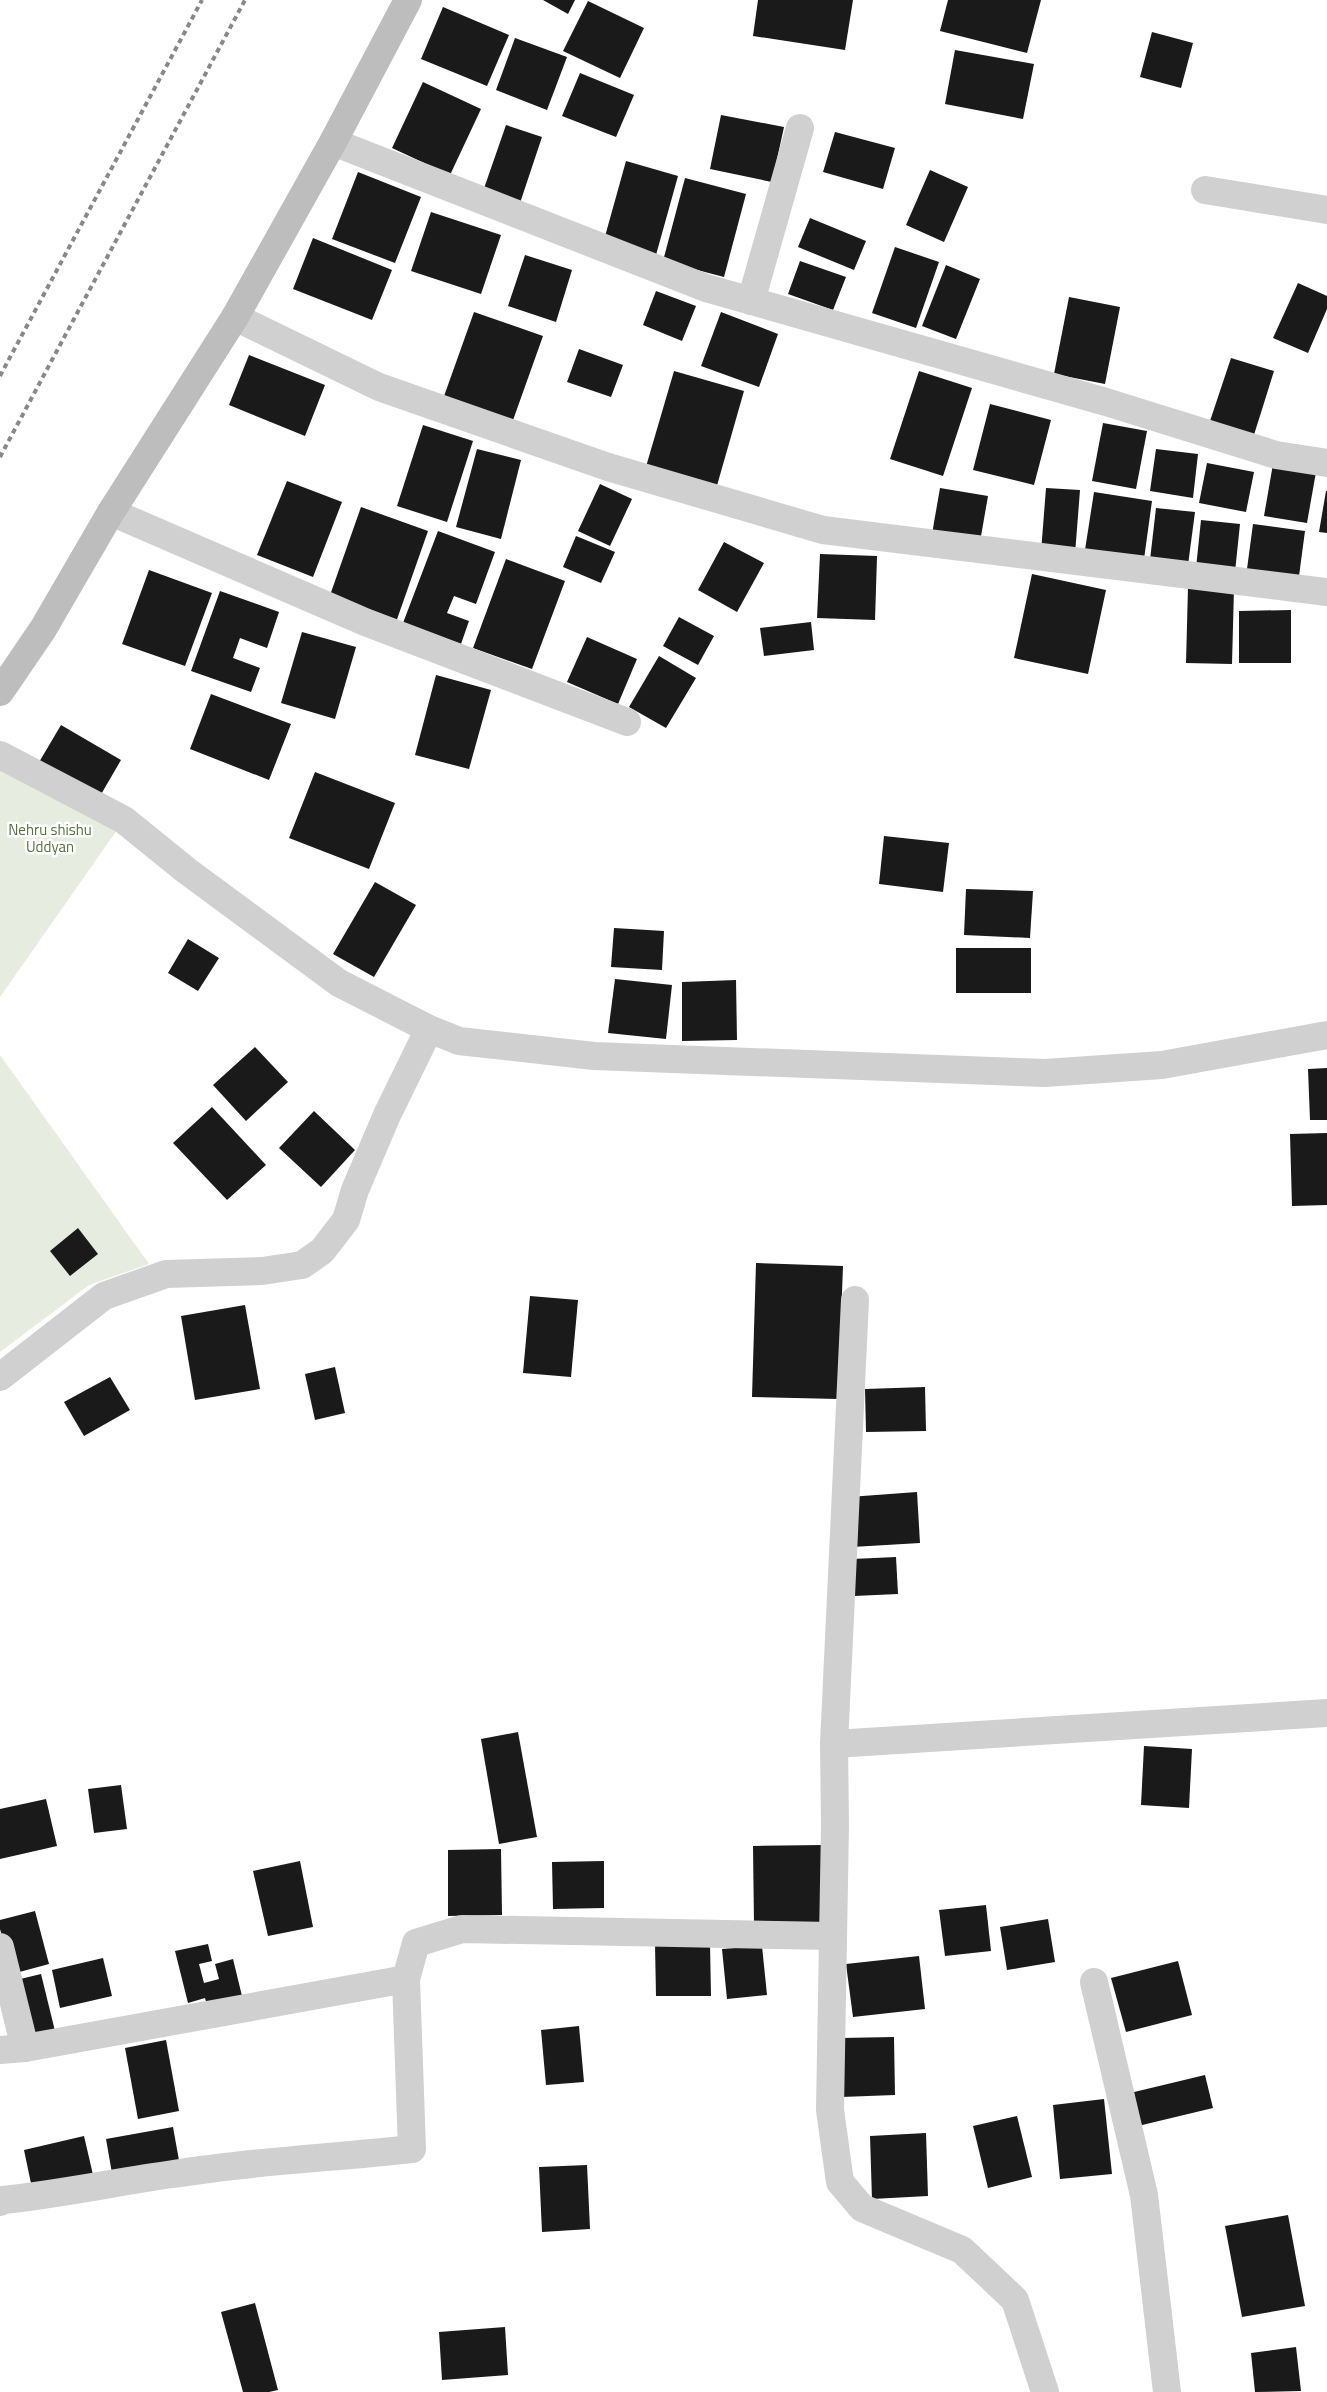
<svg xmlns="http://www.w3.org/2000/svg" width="1327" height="2392" font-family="'Titillium Web',sans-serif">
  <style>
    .green { fill: #e6ecdf }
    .building { fill: #1a1a1a }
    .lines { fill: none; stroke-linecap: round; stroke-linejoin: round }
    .street { stroke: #d0d0d0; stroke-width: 28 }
    .secondary { stroke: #bdbdbd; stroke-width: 28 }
    .rail { stroke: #888; stroke-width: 4; stroke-dasharray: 5 4; stroke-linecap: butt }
    .labels { text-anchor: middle; stroke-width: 5; stroke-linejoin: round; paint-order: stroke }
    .park-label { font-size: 15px; fill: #56703f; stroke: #fff }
  </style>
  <rect width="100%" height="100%" fill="#fff"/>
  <g class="green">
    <path d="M0,755l124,65 -124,177z"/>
    <path d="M0,1055l149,209 -60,21 -89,67z"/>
  </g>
  <g class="building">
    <path d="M543,0h32l-7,14z"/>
    <path d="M758,0h95l-8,50 -92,-14z"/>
    <path d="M948,0h93l-14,53 -87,-22z"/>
    <path d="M588,1l56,27 -24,50 -57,-27z"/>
    <path d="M443,7l66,28 -22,51 -66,-27z"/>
    <path d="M1152,32l41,11 -12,45 -41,-11z"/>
    <path d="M515,38l52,19 -20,53 -51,-20z"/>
    <path d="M955,50l79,14 -11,55 -78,-15z"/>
    <path d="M580,73l54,22 -18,42 -54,-21z"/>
    <path d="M423,82l58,27 -31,66 -58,-27z"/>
    <path d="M721,115l63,12 -12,55 -62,-13z"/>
    <path d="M506,125l36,12 -24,72 -37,-12z"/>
    <path d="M835,132l60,16 -12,41 -60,-17z"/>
    <path d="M626,161l52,15 -22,79 -52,-15z"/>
    <path d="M930,170l38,17 -24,55 -38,-17z"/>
    <path d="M358,172l63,25 -26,66 -63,-24z"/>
    <path d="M685,178l61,16 -22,83 -61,-16z"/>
    <path d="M431,212l70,23 -20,59 -70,-23z"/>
    <path d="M810,218l56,23 -12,29 -56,-23z"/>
    <path d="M313,238l79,32 -20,50 -79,-31z"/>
    <path d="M895,247l44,15 -23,66 -44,-15z"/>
    <path d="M525,255l47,15 -16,52 -48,-16z"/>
    <path d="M800,261l46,16 -13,33 -45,-16z"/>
    <path d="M946,265l34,14 -24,60 -34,-13z"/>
    <path d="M1298,283l29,13v13l-19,44 -35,-15z"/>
    <path d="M656,291l40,15 -14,35 -39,-16z"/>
    <path d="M1069,297l51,10 -15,77 -51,-10z"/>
    <path d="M474,312l69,24 -31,87 -69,-24z"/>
    <path d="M721,312l57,22 -19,53 -58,-21z"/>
    <path d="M579,349l44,16 -12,32 -44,-15z"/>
    <path d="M249,355l76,30 -20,51 -76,-31z"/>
    <path d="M1231,358l43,13 -21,67 -44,-14z"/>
    <path d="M674,371l70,20 -28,98 -71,-19z"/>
    <path d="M919,371l53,17 -29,88 -53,-17z"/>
    <path d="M990,404l61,16 -17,65 -61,-15z"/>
    <path d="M1103,423l44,8 -11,58 -44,-8z"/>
    <path d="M423,425l50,16 -26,81 -50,-16z"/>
    <path d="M477,449l44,11 -20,79 -45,-12z"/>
    <path d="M1156,449l42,5 -5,44 -43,-7z"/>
    <path d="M1207,463l47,9 -8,40 -47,-9z"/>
    <path d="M1273,464l43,8 -9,51 -43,-7z"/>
    <path d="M287,481l55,21 -29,75 -56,-22z"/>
    <path d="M600,484l32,15 -22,47 -32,-15z"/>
    <path d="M940,488l48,8 -8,46 -48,-8z"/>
    <path d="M1046,488l34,2 -5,64 -34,-2z"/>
    <path d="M1326,491h1v42l-8,-1z"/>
    <path d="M1094,492l58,9 -8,58 -59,-9z"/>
    <path d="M361,507l67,24 -33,94 -67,-24z"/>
    <path d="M1156,508l39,4 -7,53 -38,-5z"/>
    <path d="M1201,520l39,4 -5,48 -39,-4z"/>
    <path d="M1253,524l52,7 -6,45 -52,-7z"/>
    <path d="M438,531l57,21 -19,52 -22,-8 -7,17 22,8 -8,23 -58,-21z"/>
    <path d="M576,536l39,16 -14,31 -38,-16z"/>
    <path d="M724,542l40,21 -27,49 -39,-22z"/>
    <path d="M820,554l57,2 -2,64 -58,-2z"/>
    <path d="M506,559l59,22 -33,88 -59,-21z"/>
    <path d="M149,570l63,23 -27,73 -63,-22z"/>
    <path d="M1032,574l74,16 -18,84 -74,-16z"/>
    <path d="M1188,587l46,1 -2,76 -46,-1z"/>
    <path d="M220,591l59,21 -12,36 -27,-10 -7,20 27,10 -9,24 -60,-21z"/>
    <path d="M1291,610v53h-52v-52z"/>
    <path d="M679,617l35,19 -16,29 -35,-19z"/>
    <path d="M811,622l3,28 -50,6 -4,-28z"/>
    <path d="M302,632l54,15 -21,72 -54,-16z"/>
    <path d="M587,637l50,22 -19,45 -51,-22z"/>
    <path d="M659,656l37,22 -30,50 -37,-21z"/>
    <path d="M436,675l55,15 -22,79 -54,-14z"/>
    <path d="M211,694l80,30 -22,56 -79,-31z"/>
    <path d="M61,725l60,35 -25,43 -61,-34z"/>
    <path d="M315,772l80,31 -26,66 -80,-31z"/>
    <path d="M884,836l65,7 -6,49 -64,-8z"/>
    <path d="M375,882l41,23 -42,72 -41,-23z"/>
    <path d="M966,889l67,2 -3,47 -66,-3z"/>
    <path d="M614,928l50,3 -2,39 -51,-3z"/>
    <path d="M188,939l31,19 -21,33 -30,-18z"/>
    <rect x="956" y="948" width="75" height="45"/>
    <path d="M615,979l57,6 -6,54 -58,-6z"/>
    <path d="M736,980l1,60 -55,1v-59z"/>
    <path d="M255,1047l33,35 -42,39 -33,-36z"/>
    <path d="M1327,1068v52h-17l-2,-51z"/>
    <path d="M212,1107l54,58 -39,35 -54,-57z"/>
    <path d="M314,1111l41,39 -34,37 -42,-39z"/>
    <path d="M1327,1133v72l-35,1 -2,-72z"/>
    <path d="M78,1228l20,26 -28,22 -20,-25z"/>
    <path d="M756,1263l87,3 -5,133 -86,-2z"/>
    <path d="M530,1296l48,4 -7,77 -48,-4z"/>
    <path d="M245,1305l15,84 -65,11 -14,-84z"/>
    <path d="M335,1367l10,46 -30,7 -10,-46z"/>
    <path d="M110,1377l20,33 -46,26 -20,-34z"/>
    <path d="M925,1387l1,44 -60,1 -1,-43z"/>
    <path d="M917,1492l3,51 -68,4 -3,-50z"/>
    <path d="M896,1557l2,37 -44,2 -2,-37z"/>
    <path d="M518,1732l19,105 -38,7 -18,-105z"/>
    <path d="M1144,1746l48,3 -3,59 -48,-3z"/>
    <path d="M121,1785l6,44 -33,4 -6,-44z"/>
    <path d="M46,1799l11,47 -57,13v-50z"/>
    <path d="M823,1845v79l-69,1 -1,-79z"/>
    <path d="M501,1849l1,66 -54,1v-66z"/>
    <path d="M300,1861l13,66 -45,9 -15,-65z"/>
    <path d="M604,1861v47l-51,1 -1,-47z"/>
    <path d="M986,1905l5,46 -46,5 -6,-46z"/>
    <path d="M35,1911l14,53 -37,10 -12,-45v-9z"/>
    <path d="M1048,1919l7,43 -48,8 -7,-43z"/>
    <path d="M710,1943l1,53h-55l-1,-52z"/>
    <path d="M208,1944l4,17 -13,3 5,19 15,-4 -4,-15 18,-5 9,37 -35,9 -2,-7 -17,5 -13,-52z"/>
    <path d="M762,1946l5,49 -40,4 -5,-50z"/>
    <path d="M919,1956l6,53 -72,8 -7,-53z"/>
    <path d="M103,1958l9,38 -52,12 -8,-38z"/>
    <path d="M1178,1961l14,54 -66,17 -15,-54z"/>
    <path d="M41,1974l14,57 -29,6 -14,-56z"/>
    <path d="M579,2026l5,56 -38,3 -5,-55z"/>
    <path d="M894,2037l1,58 -54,2v-59z"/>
    <path d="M166,2040l13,71 -41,8 -13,-71z"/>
    <path d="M1205,2075l8,33 -75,18 -8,-33z"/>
    <path d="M1104,2099l8,75 -52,5 -7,-74z"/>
    <path d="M1017,2116l15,61 -44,11 -15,-62z"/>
    <path d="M173,2127l7,39 -67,13 -7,-40z"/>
    <path d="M926,2133l2,63 -56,3 -2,-63z"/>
    <path d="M84,2136l10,43 -61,14 -9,-43z"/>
    <path d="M587,2165l3,64 -48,3 -3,-65z"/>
    <path d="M1288,2215l17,91 -63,11 -17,-91z"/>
    <path d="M255,2303l23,87 -9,2h-26l-22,-80z"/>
    <path d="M505,2327l3,48 -66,5 -3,-48z"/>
    <path d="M1296,2347l5,44 -46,1 -4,-39z"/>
  </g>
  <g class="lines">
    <g class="street">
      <path d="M333,142l373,146 400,114 170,53 51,8"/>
      <path d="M1205,190l122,20"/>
      <path d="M751,301l49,-173"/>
      <path d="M235,317l144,70 229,80 215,63 504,62"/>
      <path d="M111,512l254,110 262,100"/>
      <path d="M0,755l124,65 63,51 152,112 90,46 30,12 135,15 451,17 117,-8 165,-30"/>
      <path d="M855,1300l-21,444 1,81 -5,285 10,72 22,26 100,42 53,50 30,92"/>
      <path d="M0,1377l104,-81 62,-22 96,-3 40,-6 20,-14 24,-31 9,-30 32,-75 42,-86"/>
      <path d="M834,1744l493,-31"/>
      <path d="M0,1947l25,101"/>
      <path d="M406,1979l10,-36 46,-14 371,7"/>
      <path d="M1094,1982l50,213 23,197"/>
      <path d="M0,2050l25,-2 381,-69 6,170c-80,9 -160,12 -239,25 -57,8 -112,20 -170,26l-3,2"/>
    </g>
    <path class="secondary" d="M0,692l43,-63 68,-117 124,-195 98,-175 75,-142"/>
    <g class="rail">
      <path d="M0,376l202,-376"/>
      <path d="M0,457l245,-457"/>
    </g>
  </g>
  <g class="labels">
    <g class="park-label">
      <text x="50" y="835">Nehru shishu<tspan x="50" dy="17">Uddyan</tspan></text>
    </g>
  </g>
</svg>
